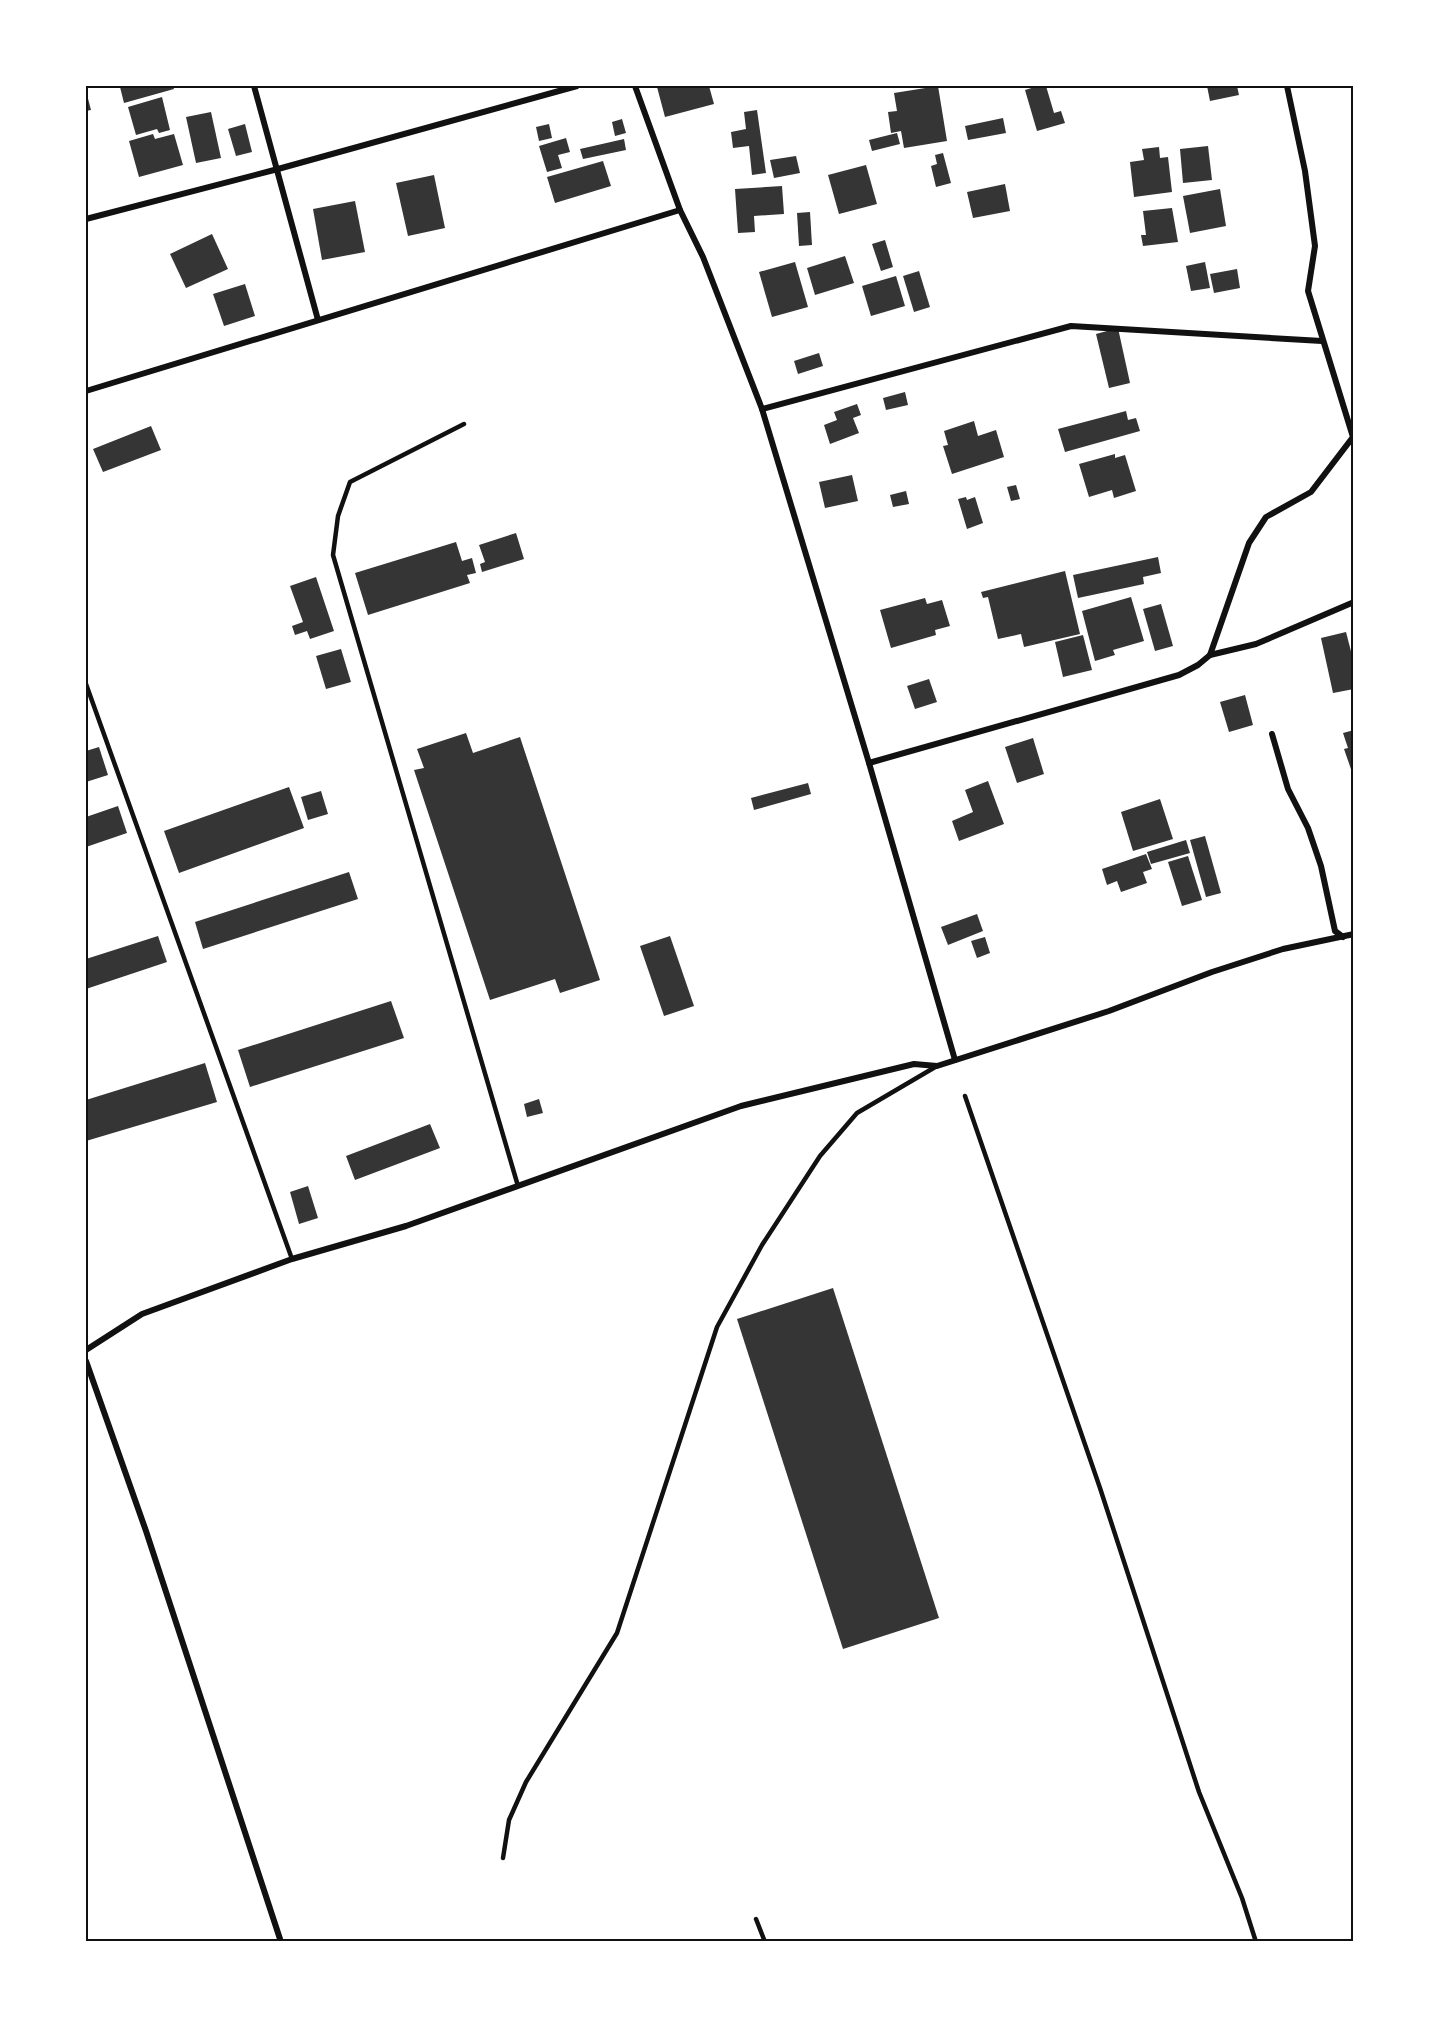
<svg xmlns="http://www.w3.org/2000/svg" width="1439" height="2027" font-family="'Nunito Sans',sans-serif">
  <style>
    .building { fill: #353535 }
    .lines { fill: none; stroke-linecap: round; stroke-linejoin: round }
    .service { stroke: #111; stroke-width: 4.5 }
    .minor { stroke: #111; stroke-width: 6 }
    .neatline { fill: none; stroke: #111; stroke-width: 2 }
  </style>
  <rect width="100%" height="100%" fill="#fff"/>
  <g class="building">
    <path d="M123,86h50l1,3 -50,14 -4,-16z"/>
    <path d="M663,86h46l5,18 -49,13 -8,-30z"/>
    <path d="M938,86l9,55 -43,7 -3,-17 -10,2 -3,-21 9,-1 -3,-18z"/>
    <path d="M1038,86h8l8,27 7,-2 4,12 -28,8 -12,-41z"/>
    <path d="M1207,86h30l2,9 -29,6z"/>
    <path d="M86,91l5,19 -5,1z"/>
    <path d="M162,97l8,33 -11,3 -2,-4 -21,6 -8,-28z"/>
    <path d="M757,110l9,63 -14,2 -3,-29 -16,2 -2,-16 15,-3 -2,-17z"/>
    <path d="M211,112l10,46 -25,5 -10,-46z"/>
    <path d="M1003,118l3,15 -38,7 -3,-14z"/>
    <path d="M622,119l4,14 -11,3 -3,-14z"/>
    <path d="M245,124l7,28 -16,4 -8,-27z"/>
    <path d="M549,124l3,14 -13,3 -3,-14z"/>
    <path d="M897,133l3,11 -28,7 -3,-11z"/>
    <path d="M153,134l2,5 19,-5 9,31 -44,12 -10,-36z"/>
    <path d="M566,138l4,14 -12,3 4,13 -15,4 -8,-26z"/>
    <path d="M624,139l2,11 -43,9 -3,-10z"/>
    <path d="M1208,146l4,34 -29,3 -3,-34z"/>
    <path d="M1159,147l1,11 8,-1 4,35 -38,5 -4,-35 14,-2 -2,-11z"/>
    <path d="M943,153l8,30 -15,4 -5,-21 6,-2 -2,-9z"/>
    <path d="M796,156l4,17 -26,5 -4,-18z"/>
    <path d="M603,161l8,25 -56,17 -8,-26z"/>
    <path d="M866,165l11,39 -38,10 -11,-39z"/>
    <path d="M434,175l11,53 -37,8 -12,-53z"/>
    <path d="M1005,184l5,27 -37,7 -6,-26z"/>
    <path d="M782,186l2,28 -30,2 1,16 -17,1 -3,-44z"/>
    <path d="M1220,189l6,37 -36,7 -7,-37z"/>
    <path d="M355,201l10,51 -43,8 -9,-51z"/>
    <path d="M1172,208l6,34 -35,4 -2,-11h5l-3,-24z"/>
    <path d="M810,212l2,33 -13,1 -2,-33z"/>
    <path d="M212,234l16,35 -42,19 -16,-34z"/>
    <path d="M885,240l8,27 -12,4 -9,-27z"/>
    <path d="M845,256l9,27 -39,12 -8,-27z"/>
    <path d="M795,262l13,45 -36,10 -13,-45z"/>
    <path d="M1205,262l5,26 -19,3 -5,-25z"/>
    <path d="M1237,269l3,19 -26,5 -4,-19z"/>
    <path d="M919,271l11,36 -16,5 -11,-36z"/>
    <path d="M896,276l9,30 -34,10 -9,-30z"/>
    <path d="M245,284l10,32 -31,10 -11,-32z"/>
    <path d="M1118,328l12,55 -21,5 -13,-54z"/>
    <path d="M819,353l4,13 -25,8 -4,-13z"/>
    <path d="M905,392l3,13 -22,5 -3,-12z"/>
    <path d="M857,404l4,11 -8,3 6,15 -29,11 -6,-19 13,-5 -3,-8z"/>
    <path d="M1126,411l2,9 8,-2 4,13 -75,21 -7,-23z"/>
    <path d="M974,421l4,15 18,-6 8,27 -52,17 -9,-28 5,-1 -4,-14z"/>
    <path d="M151,426l10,24 -58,22 -10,-23z"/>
    <path d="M1115,454v4l10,-3 11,36 -22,7 -2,-8 -23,7 -10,-33z"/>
    <path d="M852,475l6,26 -33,7 -6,-26z"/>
    <path d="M1016,485l4,14 -9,2 -4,-14z"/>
    <path d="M906,491l3,13 -16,3 -3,-12z"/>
    <path d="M966,497l1,3 8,-3 8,26 -16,6 -9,-30z"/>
    <path d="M516,533l8,26 -42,13 -2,-8 5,-2 -6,-17z"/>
    <path d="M456,542l6,19 10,-3 4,15 -9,2 3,8 -102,32 -13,-42z"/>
    <path d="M1158,557l3,16 -18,4 1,7 -66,14 -5,-23z"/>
    <path d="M1065,571l15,63 -56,13 -3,-13 -23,5 -10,-42 -5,1 -2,-6z"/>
    <path d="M316,577l18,54 -24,8 -3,-8 -12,4 -3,-9 11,-4 -13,-36z"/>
    <path d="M1131,597l13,44 -31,9 2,5 -20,6 -13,-50z"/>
    <path d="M925,598l2,6 15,-4 8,26 -15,4 1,5 -45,13 -11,-38z"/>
    <path d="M1161,604l12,42 -18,5 -12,-42z"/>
    <path d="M1346,632l8,31v26l-21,4 -12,-55z"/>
    <path d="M1083,635l9,35 -29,7 -8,-35z"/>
    <path d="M341,649l10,33 -25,7 -10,-33z"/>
    <path d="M929,679l8,23 -22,7 -8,-23z"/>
    <path d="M1245,695l8,30 -24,7 -9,-30z"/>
    <path d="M1354,730v45h-1l-9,-26 4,-1 -5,-15z"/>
    <path d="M466,733l7,20 47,-16 80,243 -40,13 -5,-14 -65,21 -76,-230 10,-2 -7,-19z"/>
    <path d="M1033,738l11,36 -27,9 -12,-36z"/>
    <path d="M99,747l9,28 -22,7v-31z"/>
    <path d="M988,781l16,43 -45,17 -7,-20 21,-9 -8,-22z"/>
    <path d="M808,783l3,11 -57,16 -3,-12z"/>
    <path d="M289,787l15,41 -125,45 -15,-42z"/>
    <path d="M321,791l7,23 -20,6 -7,-23z"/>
    <path d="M1160,799l13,40 -40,12 -12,-39z"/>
    <path d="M118,806l9,27 -41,14v-30z"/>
    <path d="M1205,836l16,57 -15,4 -16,-57z"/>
    <path d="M1186,840l4,13 -39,11 -4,-12z"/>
    <path d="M1146,854l6,15 -9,3 4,11 -26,9 -4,-11 -10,4 -5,-16z"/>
    <path d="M1188,856l14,44 -20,6 -14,-44z"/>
    <path d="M349,872l9,27 -155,50 -8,-27z"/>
    <path d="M977,914l6,17 -35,14 -7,-18z"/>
    <path d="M158,936l9,26 -81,27v-30z"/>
    <path d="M670,936l24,70 -30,10 -24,-70z"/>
    <path d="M985,937l5,16 -13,5 -6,-17z"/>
    <path d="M391,1001l13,37 -154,49 -12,-37z"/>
    <path d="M205,1063l12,39 -131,39v-41z"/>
    <path d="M539,1099l4,14 -16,4 -3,-13z"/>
    <path d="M430,1124l10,24 -85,32 -9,-24z"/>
    <path d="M308,1186l10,32 -19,6 -9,-32z"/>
    <path d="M833,1288l106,330 -96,31 -106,-330z"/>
  </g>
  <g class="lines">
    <g class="service">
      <path d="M464,424l-114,58 -12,34 -5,39 185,631"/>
      <path d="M86,684l206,575"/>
      <path d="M965,1096l135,392 99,304 43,106 14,44"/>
      <path d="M503,1858l6,-38 17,-38 91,-149 100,-306 45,-82 58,-89 37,-43 80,-47"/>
      <path d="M756,1919l9,23"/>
    </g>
    <g class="minor">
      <path d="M254,86l64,234"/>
      <path d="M635,86l45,124 23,47 59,152 107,354 86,297"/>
      <path d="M86,219l192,-50 299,-83"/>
      <path d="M86,391l594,-181"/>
      <path d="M762,409l309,-83 251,15"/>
      <path d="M1210,655l46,-11 98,-42"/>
      <path d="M1272,734l16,55 20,39 13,38 14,65 8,6"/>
      <path d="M869,763l310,-88 19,-10 12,-10 39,-112 17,-26 45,-25 42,-55 -45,-146 7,-45 -10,-75 -18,-85"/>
      <path d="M86,1350l56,-36 150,-55 114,-33 335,-120 173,-42 23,2 172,-55 103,-39 71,-23 71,-15"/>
      <path d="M86,1361l60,170 135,411"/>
    </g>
  </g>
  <rect width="1439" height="2027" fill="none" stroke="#ffffff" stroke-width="174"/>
  <rect x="87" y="87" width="1265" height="1853" class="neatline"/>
</svg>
